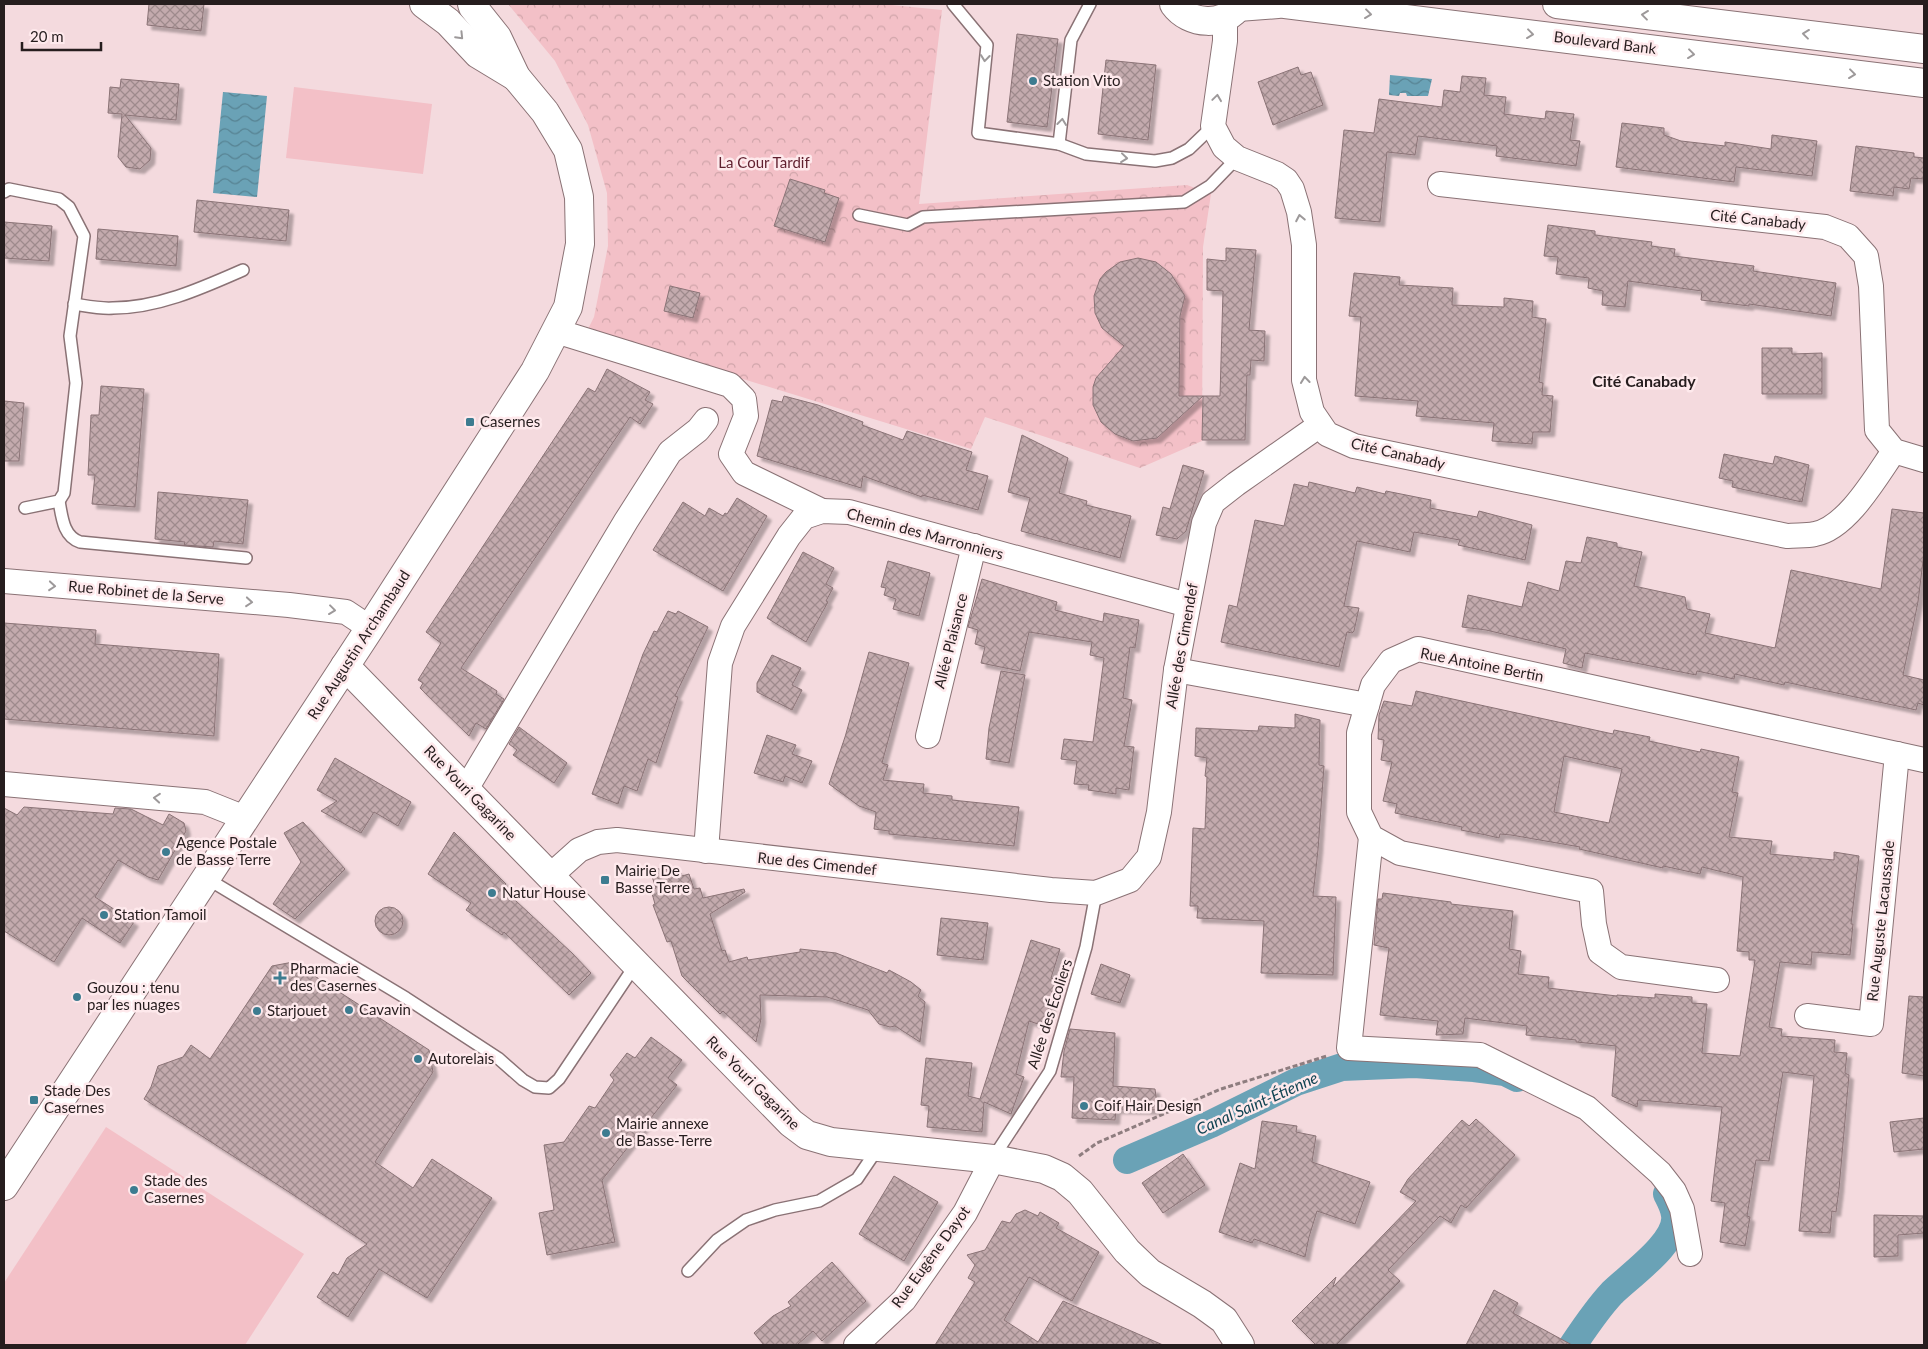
<svg xmlns="http://www.w3.org/2000/svg" width="1928" height="1349" font-family="Lato,sans-serif">
  <style>
    .green { fill: #f3c0c7 }
    .park { fill: url(#park-crowns) }
    .water { fill: url(#water-waves) }
    .lines { fill: none; stroke-linecap: round; stroke-linejoin: round }
    .canal { stroke: #6aa2b6; stroke-width: 28 }
    .building { fill: url(#building-cross-hatch); stroke: #8a7376; fill-rule: evenodd; filter: url(#shadow) }
    .service-casing { stroke: #8a7275; stroke-width: 14 }
    .minor-casing { stroke: #8a7275; stroke-width: 26 }
    .tertiary-casing { stroke: #8a7275; stroke-width: 30 }
    .secondary-casing { stroke: #8a7275; stroke-width: 30 }
    .primary-casing { stroke: #8a7275; stroke-width: 30 }
    .path { stroke: #8e7d7f; stroke-width: 3; stroke-dasharray: 5 2.5; stroke-linecap: butt }
    .service { stroke: #fff; stroke-width: 11 }
    .minor { stroke: #fff; stroke-width: 24 }
    .tertiary { stroke: #fff; stroke-width: 28 }
    .secondary { stroke: #fff; stroke-width: 28 }
    .primary { stroke: #fff; stroke-width: 28 }
    .oneway { stroke: #9d999a }
    .poi-dot { fill: #3d7c90; stroke: #fee9ec; stroke-width: 2 }
    .labels { text-anchor: middle; stroke-width: 5; stroke-linejoin: round; paint-order: stroke }
    .street-label { font-size: 15px; fill: #261d1e; stroke: #fee9ec }
    .poi-label { font-size: 15px; fill: #261d1e; stroke: #fee9ec; text-anchor: start }
    .park-label { font-size: 15px; fill: #601f2e; stroke: #fee9ec }
    .neighbourhood-label { font-size: 16px; font-weight: bold; fill: #261d1e; stroke: #fee9ec }
    .water-label { font-size: 16px; font-style: italic; fill: #124453; stroke: #fee9ec }
  </style>
  <defs>
    <pattern id="park-crowns" width="20" height="18" patternUnits="userSpaceOnUse" patternTransform="scale(1.25)"><rect width="20" height="18" fill="#f3c0c7"/><path d="M2 6a3 3 0 1 1 6 0M12 15a3 3 0 1 1 6 0" fill="none" stroke="#d0a5aa"/></pattern>
    <pattern id="water-waves" width="16" height="10" patternUnits="userSpaceOnUse" patternTransform="scale(1.25)"><rect width="16" height="10" fill="#6aa2b6"/><path d="M0 5q4-4 8 0t8 0" fill="none" stroke="#578393"/></pattern>
    <pattern id="building-cross-hatch" width="8" height="8" patternUnits="userSpaceOnUse" patternTransform="scale(1.25)"><rect width="8" height="8" fill="#c3aaad"/><path d="M0 0l8 8M0 8l8-8" fill="none" stroke="#9e8a8c"/></pattern>
    <filter id="shadow"><feDropShadow dx="4.5" dy="4.5" stdDeviation="1" flood-color="#0004"/></filter>
  </defs>
  <rect width="100%" height="100%" fill="#f4dade"/>
  <g class="green">
    <path d="M294,87l138,17 -9,70 -137,-16z"/>
    <path d="M106,1127l198,127 -59,91h-241v-62z"/>
  </g>
  <path class="park" d="M508,4h374l60,6 -23,194 268,-19 24,9 -8,53 -1,194 -62,27 -155,-51 -14,32 -384,-118 7,-14 14,-71 -1,-53 -19,-68 -33,-64z"/>
  <g class="water">
    <path d="M1390,75l42,4 -4,17h-21l-1,-3h-6l-1,3 -10,-1z"/>
    <path d="M223,92l44,4 -10,101 -44,-4z"/>
  </g>
  <g class="lines">
    <g class="canal">
      <path d="M1127,1160l84,-36 85,-42 46,-15 72,-3 60,4 31,4 12,6"/>
      <path d="M1573,1345c12,-18 24,-36 39,-52 17,-17 67,-51 63,-78 -1,-8 -5,-15 -8,-21"/>
    </g>
  </g>
  <g class="building">
    <path d="M149,4h55l-3,27 -54,-6z"/>
    <path d="M1017,34l41,5 -11,88 -40,-5z"/>
    <path d="M1106,60l50,5 -8,75 -50,-6z"/>
    <path d="M1298,67l3,8 10,-3 12,33 -50,20 -15,-43z"/>
    <path d="M1462,76l24,2 -2,17 22,2 -2,17 41,5 1,-8 28,3 -4,26 10,1 -4,25 -80,-10 1,-10 -79,-10 -3,19 -28,-3 -7,70 -45,-4 9,-88 30,3 5,-34 63,8 2,-17 16,2z"/>
    <path d="M121,79l58,5 -3,36 -51,-5 26,33 -1,12 -10,9 -14,-2 -8,-10 4,-43 -14,-1 2,-26 10,1z"/>
    <path d="M1622,123l42,5v7l17,6 44,5v-4l46,7 1,-14 45,6 -5,35 -76,-9 -2,15 -118,-15z"/>
    <path d="M1856,146l58,7v4l10,1v21l-13,-1 -2,11 -15,-2 -1,9 -43,-5z"/>
    <path d="M790,179l35,11 -1,3 15,5 -14,44 -51,-16z"/>
    <path d="M197,200l92,10 -3,31 -92,-9z"/>
    <path d="M4,222l48,4 -3,35 -45,-3z"/>
    <path d="M1548,225l47,6v4l57,7 -1,4 24,3 -1,7 80,10 -1,5 83,12 -5,33 -82,-12v2l-48,-6 1,-9 -74,-10 -3,26 -23,-2 1,-14 -15,-3 1,-10 -33,-4 2,-17 -14,-1z"/>
    <path d="M98,229l80,7 -2,30 -80,-7z"/>
    <path d="M1226,248l30,2 -7,80 16,1 -1,30 -13,-1 -1,15h-3l-2,65h-43l1,-44 -46,42 -24,3 -18,-7 -14,-12 -8,-17v-18l3,-9 28,-32 -22,-18 -7,-15 -1,-17 6,-17 6,-7 14,-10 18,-4 18,4 15,12 14,22 -5,20 -1,80h41l3,-105 -16,-1v-31l19,2z"/>
    <path d="M1354,273l46,4 -1,8 54,3 -1,17 52,2v-9l29,3 -1,16 14,2 -7,63 4,1 -1,12 11,1 -3,36h-17l-1,12 -40,-3 2,-18 -78,-7 2,-15 -63,-5 6,-79 -12,-1z"/>
    <path d="M670,286l30,7 -7,25 -29,-7z"/>
    <path d="M1762,348h30v6l30,-1v41h-60z"/>
    <path d="M607,369l43,23 -5,8 8,4 -13,20 -10,-7 -169,251 36,23 -1,3 8,5 -18,30 -10,-6 -7,13 -49,-48 3,-5 -5,-3 23,-37 -15,-11 162,-244 7,4z"/>
    <path d="M101,386l43,3 -9,118 -43,-3 3,-29h-7l3,-60h8z"/>
    <path d="M784,396l34,9 45,17 -1,3 41,15 4,-9 65,21 -6,18 22,6 -10,34 -56,-15v2l-59,-21 -2,12 -104,-32 15,-56 10,2z"/>
    <path d="M4,401l20,2 -5,58h-15z"/>
    <path d="M1022,435l46,23 -9,35 28,8 -1,4 45,11 -11,42 -99,-27 9,-33 -22,-6z"/>
    <path d="M1724,454l49,10 2,-8 34,9 -7,37 -70,-15 1,-6 -14,-3z"/>
    <path d="M1183,465l21,6 -18,60 -9,8 -21,-4 7,-28 7,2z"/>
    <path d="M1309,482l46,11 2,-6 28,7 1,-3 45,9 -1,8 47,9 2,-6 53,14 -7,35 -67,-15 2,-5 -46,-8 -4,20 -53,-11 -13,65 15,2 -5,23 -2,2 -5,-1 -8,35 -118,-25 8,-37 8,2 18,-87 29,6 10,-42 14,3z"/>
    <path d="M158,492l90,8 -5,44 -29,-3 -1,6 -29,-2 1,-3 -30,-3z"/>
    <path d="M737,498l30,18 -44,75 -70,-41 30,-48 22,14 4,-8 14,8 2,-3 2,1z"/>
    <path d="M1892,509l32,4v40l-6,49 -15,73 21,5v25l-6,-2 -2,7 -131,-28 -1,3 -49,-11 -1,5 -37,-8 -1,4 -111,-22 -3,15 -19,-5 3,-14 -80,-19 -24,-3 6,-32 54,12 6,-25 31,9 7,-30 15,2 6,-26 30,6v4l25,5 -8,34 51,11 2,12 23,5 -5,19 70,15 16,-78 90,19z"/>
    <path d="M803,552l31,16 -8,16 7,4 -7,13 2,1 -22,40 -39,-24z"/>
    <path d="M888,561l42,12 -11,43 -26,-7 3,-10 -12,-4 2,-7 -5,-1z"/>
    <path d="M982,579l75,23 -2,8 48,12 1,-9 35,7 -4,28 -5,-1 -7,51 9,2 -8,46 10,1 -5,43 -13,-2v6l-28,-4 1,-5 -15,-1 3,-23 -16,-2 3,-20 29,3 11,-84 -14,-3 2,-13 -63,-10 -9,39 -39,-8 4,-16 -10,-3 3,-14 -10,-3z"/>
    <path d="M668,611l8,3 2,-3 30,16 -33,69 3,1 -22,66 -8,-4 -11,32 -13,-5 -6,18 -26,-10 51,-140 11,-23 3,1z"/>
    <path d="M4,623l92,7 -1,14 124,10 -5,82 -210,-17z"/>
    <path d="M869,652l40,11 -27,100 6,2 -5,15 41,4 -1,9 29,3v4l67,7 -5,39 -125,-12v-3l-15,-2 2,-17 -17,-6 -30,-22 16,-47z"/>
    <path d="M772,655l29,13 -9,17 10,5 -10,20 -35,-18v-9z"/>
    <path d="M1001,671l24,4 -16,88 -23,-4 3,-31z"/>
    <path d="M1416,691l197,43 1,-4 36,7 -1,4 51,11 1,-3 38,8 -7,35 6,1 -9,44 43,4 -2,13 64,6v-8l25,4 -8,68h2l-3,31 -38,-3 -1,13 -31,-3 -11,65 13,2 -1,7 54,4 -1,12 13,1 -2,20 4,2 -10,114 -3,23 -4,-1 -2,22 -31,-2 15,-155 -31,-4 -14,89 -13,-1 -9,56 3,1 -5,29 -25,-4 5,-39 -14,-2 11,-94 -84,-7 -1,7 -25,-11 4,-50 -40,-4v-2l-50,-5 1,-9 -62,-8 -2,16 -27,1 2,-14 -58,-6 9,-67 -15,-3 4,-46h4l1,-6 68,9v2l62,7 -4,38 12,2 -3,23 31,3 -1,11 69,8v-1l38,3v-4l37,3v6l15,1 -5,49 38,3 15,-96h-6v-8l-12,-1 6,-74 -41,-10 -2,7 -37,-8v2l-84,-19 1,-2 -69,-12 -11,-1 -1,4 -13,-3 -25,-5 1,-3 -67,-14 2,-9 -14,-3 9,-39 -11,-2 3,-20 -6,-1 1,-24 5,-14 28,5zM1564,756l58,13 -13,54 -55,-11z"/>
    <path d="M1295,714l25,6 -1,45 5,1 -6,84 -5,46 23,1 -3,78 -72,-2 3,-52 -67,-3 1,-12h-8l3,-78 12,1 2,-52 -2,-1 2,-18 -12,-2 1,-28 62,3 1,-5 36,2z"/>
    <path d="M519,727l48,36 -13,20 -41,-28 4,-5 -8,-6z"/>
    <path d="M767,735l29,10 -4,9 20,7 -10,22 -17,-7 -2,6 -29,-9z"/>
    <path d="M335,758l76,44 -13,24 -24,-14 -13,21 -40,-22 16,-10 -20,-11z"/>
    <path d="M24,807l89,7 2,-6 16,1 32,16 6,-11 15,9 2,8 -28,49 -10,-3 -30,-17 -23,37 39,25 -14,21 -38,-25 -28,44 -50,-31v-123l13,7z"/>
    <path d="M303,822l42,47 -50,50 -22,-15 28,-42 -17,-29z"/>
    <path d="M454,832l52,52 -4,4 70,65 19,20 -22,22 -65,-63 -2,3 -36,-25 5,-7 -43,-29z"/>
    <path d="M649,868l31,3 2,5 7,-2 5,15 6,-1 3,10 41,-9 1,3 -35,22 12,37 3,-1 4,12 18,-5 1,3 52,-8v-3l36,4 51,20 2,-3 22,12 10,8 -3,6 7,6 -5,40 -25,-16 -5,1 -11,-3 -11,-14 -41,-13 -67,-2 1,24 -5,23 -33,-31 -3,3 -38,-38 -11,-35 -4,1 -14,-37 2,-1 -4,-14 5,-2z"/>
    <circle cx="389" cy="921" r="14"/>
    <path d="M941,918l47,5 -5,37 -46,-5z"/>
    <path d="M1031,940l29,9 -9,29 9,3 -16,45 -15,-5 -13,53 8,3 -13,37 -27,-12 -2,30 -55,-5 2,-21 -8,-1 5,-47 46,5 -4,33 12,3z"/>
    <path d="M293,962l136,88 4,22 -58,90 38,26 19,-29 60,39 -65,100 -48,-29 -31,48 -31,-20 16,-25 5,3 9,-17 20,-14 -81,-54 -142,-91 7,-12 7,-21 25,-9 8,-12 19,14 62,-93z"/>
    <path d="M1101,964l29,11 -10,28 -29,-9z"/>
    <path d="M1909,996l15,1v79l-22,-3z"/>
    <path d="M1070,1029l45,4 -2,53 42,3 3,21 -42,-1 -1,11 -43,-2 2,-41h-13l3,-26z"/>
    <path d="M651,1037l31,23 -14,18 9,7 -75,95 13,62 -68,13 -8,-42 15,-3 -10,-65 20,-3 25,-36 6,2 19,-28 -4,-5 17,-22 8,5z"/>
    <path d="M1924,1118v31l-30,3 -4,-30z"/>
    <path d="M1476,1119l39,36 -49,53 -5,-3 -10,18 -11,-7 -52,54 12,11 -64,64h-20l-24,-24 44,-44 -3,10 83,-86 -16,-9 8,-13 54,-59 7,6z"/>
    <path d="M1262,1121l35,5 -1,6 20,4 -4,26 58,20 -15,42 -38,-13 -8,26 -4,20 -51,-18 -2,4 -33,-11 21,-69 15,6z"/>
    <path d="M1183,1154l22,31 -42,28 -21,-30z"/>
    <path d="M894,1176l44,26 -34,59 -45,-27z"/>
    <path d="M1025,1210l13,6 2,-4 19,11 -3,5 43,24 -27,49 -43,-24 -25,43 34,22 25,-41 100,44h-228l40,-63 -7,-4 7,-13 -8,-10 18,-5 17,-29 8,2 6,-9z"/>
    <path d="M1874,1215l50,1v17l-26,2v21l-24,1z"/>
    <path d="M832,1262l34,39 -44,40 -9,-10 -16,14h-33l-10,-12 19,-17 18,-10 -3,-4z"/>
    <path d="M1494,1290l24,13 -5,10 59,32h-106z"/>
  </g>
  <g class="lines">
    <defs>
      <g id="service">
        <path d="M953,4l34,41 -9,88 81,11 12,-104 19,-36"/>
        <path d="M1059,144l27,10 69,7 17,-3 17,-9 24,-23"/>
        <path d="M4,192l5,-3 50,10 10,8 15,29 -14,100 6,47 -12,110 -5,8 -34,7"/>
        <path d="M859,215l49,10 15,-8 261,-15 26,-16 27,-28"/>
        <path d="M74,304c13,2 26,5 39,4 45,0 89,-20 130,-38"/>
        <path d="M59,501c3,16 4,35 21,41l166,16"/>
        <path d="M206,878l200,120 92,60 25,22 12,7 14,1 10,-9 77,-115"/>
        <path d="M993,1158l57,-87 36,-124 10,-54"/>
        <path d="M688,1271l29,-31 29,-20 29,-10 44,-9 38,-22 21,-31"/>
      </g>
      <g id="minor">
        <path d="M1225,17v24l-12,85 11,21 13,11 40,16 9,6 6,9 7,23 5,33v135l8,32 15,22 27,12 433,90c9,-1 19,0 28,-2 32,-6 61,-57 79,-83"/>
        <path d="M1440,184l385,43 23,9 18,20 5,30 6,144 17,21 30,9"/>
        <path d="M556,331l174,54 14,14 2,17 -15,38 13,19 78,38"/>
        <path d="M4,581l285,24 57,7 24,16"/>
        <path d="M1176,670l191,35"/>
        <path d="M928,736l46,-190"/>
        <path d="M4,784l201,18 40,16"/>
        <path d="M466,789l160,-268 44,-69 28,-22 8,-10"/>
        <path d="M1371,837l-22,211 131,7 107,53 73,65 14,18 8,18 8,45"/>
        <path d="M706,851l14,-188 13,-37 56,-90 15,-19 18,-6 27,1 339,93"/>
        <path d="M550,876l29,-26 19,-8 19,-2 434,50 45,3 34,-13 19,-23 10,-45 17,-142 28,-147 9,-21 23,-18 84,-59"/>
        <path d="M1717,980l-96,-13 -21,-15 -6,-28 -3,-33 -191,-38 -29,-16 -12,-25v-79l14,-48 18,-24 27,-12 506,111"/>
        <path d="M1807,1016l64,8 26,-270"/>
        <path d="M856,1345l48,-45 61,-87 28,-54"/>
      </g>
      <path id="tertiary" d="M345,666l446,457 16,12 24,7 162,17 51,10 18,8 18,15 47,59 23,22 52,31 22,16 16,25"/>
      <g id="secondary">
        <path d="M424,4l24,18 30,32 38,23"/>
        <path d="M4,1186l366,-558 165,-257 33,-64 12,-63 -1,-47 -11,-47 -23,-38 -29,-35 -19,-40 -24,-30 -1,-3"/>
      </g>
      <g id="primary">
        <path d="M1174,4c15,21 51,24 66,0"/>
        <path d="M1285,4l639,79"/>
        <path d="M1557,4l367,45"/>
        <path d="M1238,7l40,-3"/>
      </g>
    </defs>
    <use href="#service" class="service-casing"/>
    <use href="#minor" class="minor-casing"/>
    <use href="#tertiary" class="tertiary-casing"/>
    <use href="#secondary" class="secondary-casing"/>
    <use href="#primary" class="primary-casing"/>
    <path class="path" d="M1079,1156l18,-13 124,-54 106,-33"/>
    <use href="#service" class="service"/>
    <use href="#minor" class="minor"/>
    <use href="#tertiary" class="tertiary"/>
    <use href="#secondary" class="secondary"/>
    <use href="#primary" class="primary"/>
  </g>
  <defs><path id="oneway-chevron" d="M-2-3.5L2.5 0L-2 3.5" fill="none" stroke-width="1.6" stroke-linecap="round" stroke-linejoin="round" transform="scale(1.25)"/></defs>
  <g class="oneway">
    <use href="#oneway-chevron" transform="translate(1368 14) rotate(7)"/>
    <use href="#oneway-chevron" transform="translate(1645 15) rotate(-173)"/>
    <use href="#oneway-chevron" transform="translate(1530 34) rotate(7)"/>
    <use href="#oneway-chevron" transform="translate(1806 34) rotate(-173)"/>
    <use href="#oneway-chevron" transform="translate(460 36) rotate(46)"/>
    <use href="#oneway-chevron" transform="translate(1691 54) rotate(7)"/>
    <use href="#oneway-chevron" transform="translate(985 58) rotate(96)"/>
    <use href="#oneway-chevron" transform="translate(1852 74) rotate(7)"/>
    <use href="#oneway-chevron" transform="translate(1217 98) rotate(-82)"/>
    <use href="#oneway-chevron" transform="translate(1062 122) rotate(-83)"/>
    <use href="#oneway-chevron" transform="translate(1124 158) rotate(6)"/>
    <use href="#oneway-chevron" transform="translate(1300 218) rotate(-101)"/>
    <use href="#oneway-chevron" transform="translate(1305 380) rotate(-96)"/>
    <use href="#oneway-chevron" transform="translate(52 586) rotate(5)"/>
    <use href="#oneway-chevron" transform="translate(249 602) rotate(5)"/>
    <use href="#oneway-chevron" transform="translate(332 610) rotate(7)"/>
    <use href="#oneway-chevron" transform="translate(157 798) rotate(-175)"/>
  </g>
  <g class="poi-dot">
    <circle cx="1033" cy="81" r="5"/>
    <rect x="465" y="417" width="10" height="10" rx="2.5"/>
    <circle cx="166" cy="852" r="5"/>
    <rect x="600" y="875" width="10" height="10" rx="2.5"/>
    <circle cx="492" cy="893" r="5"/>
    <circle cx="104" cy="915" r="5"/>
    <path d="M277.5 970.5h5v5h5v5h-5v5h-5v-5h-5v-5h5z"/>
    <circle cx="77" cy="997" r="5"/>
    <circle cx="349" cy="1010" r="5"/>
    <circle cx="257" cy="1011" r="5"/>
    <circle cx="418" cy="1059" r="5"/>
    <rect x="29" y="1095" width="10" height="10" rx="2.5"/>
    <circle cx="1084" cy="1106" r="5"/>
    <circle cx="606" cy="1133" r="5"/>
    <circle cx="134" cy="1190" r="5"/>
  </g>
  <g class="labels">
    <g class="street-label">
      <text transform="translate(1605 43) rotate(7)" y="5">Boulevard Bank</text>
      <text transform="translate(1758 220) rotate(6)" y="5">Cité Canabady</text>
      <text transform="translate(1398 454) rotate(13)" y="5">Cité Canabady</text>
      <text transform="translate(925 534) rotate(15)" y="5">Chemin des Marronniers</text>
      <text transform="translate(146 593) rotate(5)" y="5">Rue Robinet de la Serve</text>
      <text transform="translate(951 641) rotate(-76)" y="5">Allée Plaisance</text>
      <text transform="translate(359 645) rotate(-57)" y="5">Rue Augustin Archambaud</text>
      <text transform="translate(1182 646) rotate(-80)" y="5">Allée des Cimendef</text>
      <text transform="translate(1482 665) rotate(11)" y="5">Rue Antoine Bertin</text>
      <text transform="translate(470 793) rotate(46)" y="5">Rue Youri Gagarine</text>
      <text transform="translate(817 864) rotate(6)" y="5">Rue des Cimendef</text>
      <text transform="translate(1881 921) rotate(-84)" y="5">Rue Auguste Lacaussade</text>
      <text transform="translate(1050 1014) rotate(-72)" y="5">Allée des Écoliers</text>
      <text transform="translate(753 1083) rotate(45)" y="5">Rue Youri Gagarine</text>
      <text transform="translate(931 1257) rotate(-54)" y="5">Rue Eugène Dayot</text>
    </g>
    <g class="poi-label">
      <text x="1043" y="86">Station Vito</text>
      <text x="480" y="427">Casernes</text>
      <text x="176" y="848">Agence Postale<tspan x="176" dy="17">de Basse Terre</tspan></text>
      <text x="615" y="876">Mairie De<tspan x="615" dy="17">Basse Terre</tspan></text>
      <text x="502" y="898">Natur House</text>
      <text x="114" y="920">Station Tamoil</text>
      <text x="290" y="974">Pharmacie<tspan x="290" dy="17">des Casernes</tspan></text>
      <text x="87" y="993">Gouzou : tenu<tspan x="87" dy="17">par les nuages</tspan></text>
      <text x="359" y="1015">Cavavin</text>
      <text x="267" y="1016">Starjouet</text>
      <text x="428" y="1064">Autorelais</text>
      <text x="44" y="1096">Stade Des<tspan x="44" dy="17">Casernes</tspan></text>
      <text x="1094" y="1111">Coif Hair Design</text>
      <text x="616" y="1129">Mairie annexe<tspan x="616" dy="17">de Basse-Terre</tspan></text>
      <text x="144" y="1186">Stade des<tspan x="144" dy="17">Casernes</tspan></text>
    </g>
    <g class="park-label">
      <text x="764" y="168">La Cour Tardif</text>
    </g>
    <g class="neighbourhood-label">
      <text x="1644" y="387">Cité Canabady</text>
    </g>
    <g class="water-label">
      <text transform="translate(1257 1103) rotate(-24)" y="6">Canal Saint-Étienne</text>
    </g>
  </g>
  <rect width="1928" height="1349" fill="none" stroke="#261d1e" stroke-width="10"/>
  <path d="M22 42v8h79v-8" fill="none" stroke="#261d1e" stroke-width="2.5"/>
  <text x="30" y="42" font-size="15" fill="#261d1e" stroke="#fee9ec" stroke-width="4" paint-order="stroke">20 m</text>
</svg>
